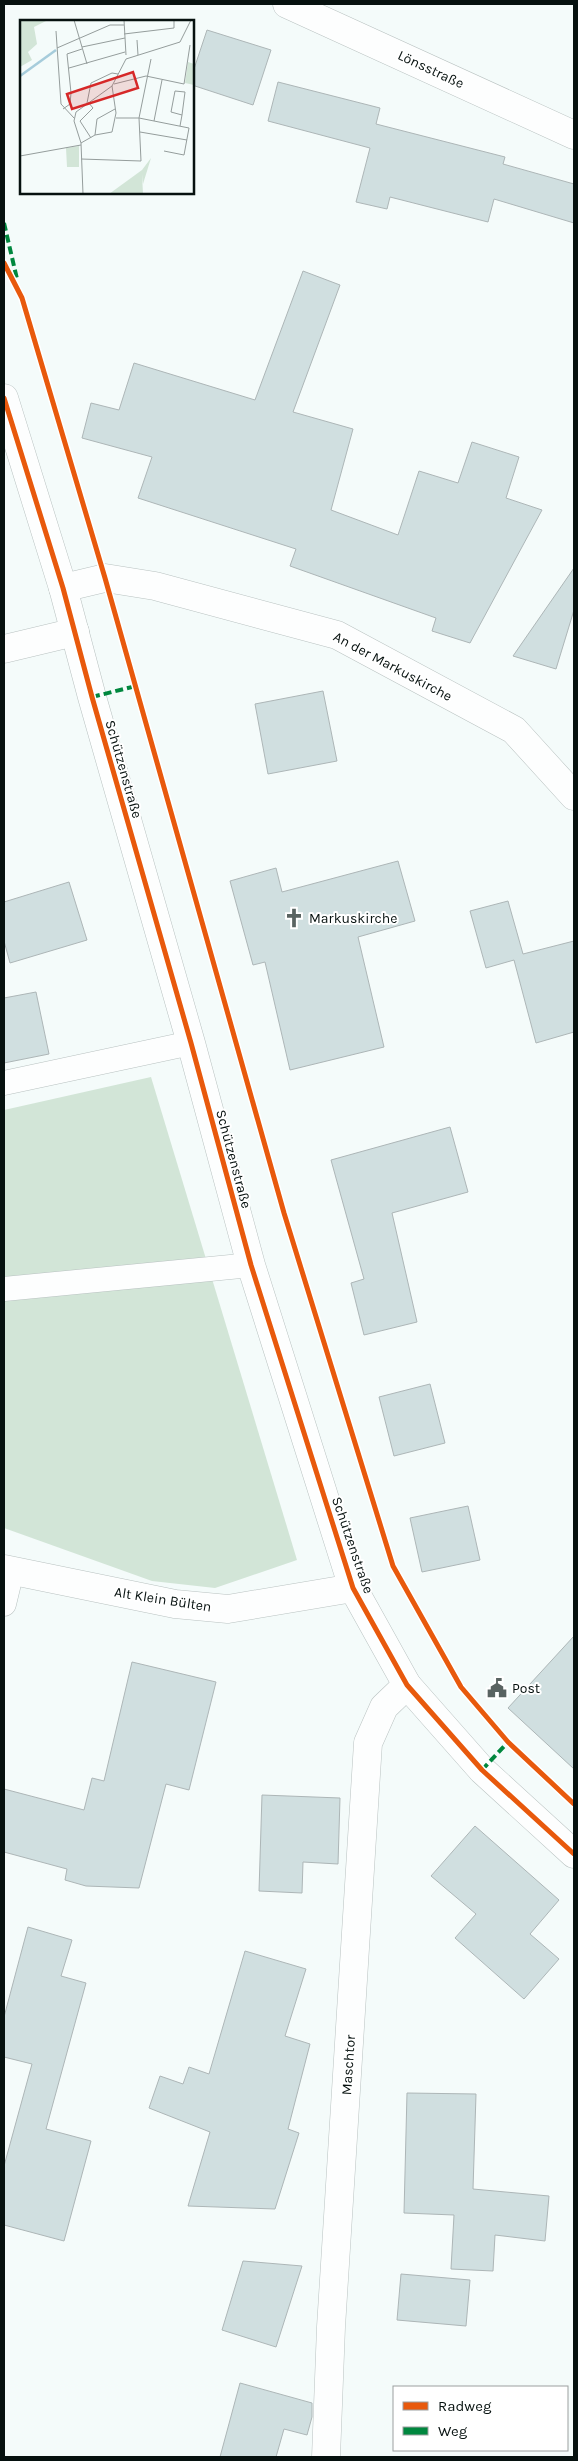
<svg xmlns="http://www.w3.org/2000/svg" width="578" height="2461" font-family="Karla,sans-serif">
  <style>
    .green { fill: #d2e5d7 }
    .building { fill: #d0dfe0; stroke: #adb6b7 }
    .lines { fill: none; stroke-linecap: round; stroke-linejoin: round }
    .service-casing { stroke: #b9c2c1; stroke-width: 25 }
    .minor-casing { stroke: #b9c2c1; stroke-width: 29 }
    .tertiary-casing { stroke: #b9c2c1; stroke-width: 29 }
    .service { stroke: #fdfefe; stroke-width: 24 }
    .minor { stroke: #fdfefe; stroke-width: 28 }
    .tertiary { stroke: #fdfefe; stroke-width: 28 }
    .quiet { stroke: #00873e; stroke-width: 4; stroke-dasharray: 8 4; stroke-linecap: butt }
    .cycleway-casing { stroke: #fff; stroke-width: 8 }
    .cycleway { stroke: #e8590c; stroke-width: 5 }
    .labels { text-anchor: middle; stroke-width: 4; stroke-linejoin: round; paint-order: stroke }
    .street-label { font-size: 14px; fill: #06110f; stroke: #fff }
    .poi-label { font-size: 14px; fill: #06110f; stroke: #fff; text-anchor: start }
    .inset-river { fill: none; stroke: #a6ccdb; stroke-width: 2.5 }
    .inset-road { fill: none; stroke: #959d9c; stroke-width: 1 }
    .view { fill: #d62828; fill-opacity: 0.15; stroke: #d62828; stroke-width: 2.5 }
    .inset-edge { fill: none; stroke: #06110f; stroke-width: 2.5 }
  </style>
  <rect width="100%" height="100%" fill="#f4fbfa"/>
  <path class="green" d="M151,1077l146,483 -82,28 -63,-7 -148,-53v-418z"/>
  <g class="building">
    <path d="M207,30l64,20 -18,55 -61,-20v-10z"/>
    <path d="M278,82l102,26 -4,16 129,33 -2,7 71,20v39l-80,-24 -6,23 -98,-25 -3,12 -31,-7 14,-54 -102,-27z"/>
    <path d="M303,271l37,14 -47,127 60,17 -22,81 67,25 21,-64 39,12 14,-41 47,15 -13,41 36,12 -72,133 -38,-12 4,-13 -146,-52 6,-17 -158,-51 14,-41 -70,-19 9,-35 28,7 15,-47 121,37z"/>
    <path d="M574,568v42l-18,59 -43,-13z"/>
    <path d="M323,691l14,70 -69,13 -13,-70z"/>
    <path d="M398,861l17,60 -57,16 26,110 -94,23 -25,-108 -12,3 -23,-84 46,-13 6,24z"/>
    <path d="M69,882l18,58 -77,23 -6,-22v-39z"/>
    <path d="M508,901l15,53 51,-13v91l-38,11 -22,-83 -28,8 -16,-57z"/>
    <path d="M36,992l13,62 -45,9v-65z"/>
    <path d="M450,1127l18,65 -76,21 25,109 -53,13 -13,-52 13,-4 -33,-119z"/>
    <path d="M430,1384l15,59 -51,13 -15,-59z"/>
    <path d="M468,1506l12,54 -58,12 -12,-54z"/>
    <path d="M574,1636v133l-66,-61z"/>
    <path d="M132,1662l84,20 -27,108 -23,-6 -27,104 -53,-2 -21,-6 2,-11 -63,-17v-63l80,21 8,-32 12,3z"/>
    <path d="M262,1795l78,3 -2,66 -35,-2 -1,31 -43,-2z"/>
    <path d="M475,1826l84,74 -29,34 29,25 -35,40 -69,-61 21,-24 -45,-38z"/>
    <path d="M28,1927l44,13 -11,36 25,7 -40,146 45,12 -27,100 -60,-16v-59l28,-102 -28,-7v-40z"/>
    <path d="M245,1951l61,18 -21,67 25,8 -22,85 11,4 -24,76 -87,-3 22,-74 -61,-24 11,-32 23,8 6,-17 20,7z"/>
    <path d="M407,2093l69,1 -3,95 76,7 -4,45 -50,-6 -2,36 -42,-2 3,-54 -50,-2z"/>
    <path d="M243,2261l59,5 -26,81 -54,-17z"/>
    <path d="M401,2274l69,6 -4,46 -69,-6z"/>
    <path d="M240,2383l72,20v14l-5,18 -23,-6 -8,28h-56z"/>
  </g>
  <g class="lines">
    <defs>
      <g id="service">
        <path d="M4,1083l187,-40"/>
        <path d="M4,1289l247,-24"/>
        <path d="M4,1604l8,-33"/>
      </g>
      <g id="minor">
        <path d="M287,4l287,131"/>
        <path d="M63,588l42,-10 50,8 182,49 177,95 60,66"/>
        <path d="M4,649l71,-17"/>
        <path d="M4,1569l171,35 53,5 125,-21"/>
        <path d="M326,2457l5,-130 37,-584 16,-36 23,-22"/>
      </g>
      <path id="tertiary" d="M4,398l59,190 29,109 99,346 60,222 102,323 54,97 75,85 92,84"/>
    </defs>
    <use href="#service" class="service-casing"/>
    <use href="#minor" class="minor-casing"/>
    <use href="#tertiary" class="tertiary-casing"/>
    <use href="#service" class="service"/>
    <use href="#minor" class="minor"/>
    <use href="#tertiary" class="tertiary"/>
    <g class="quiet">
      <path d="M4,223l13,56"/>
      <path d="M92,697l44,-11"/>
      <path d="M482,1770l26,-28"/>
    </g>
    <defs>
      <g id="cycleway">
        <path d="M4,263l18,35 83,280 179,635 109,353 68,121 47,55 66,62"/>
        <path d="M4,398l59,190 29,109 99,346 60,222 102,323 54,97 75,85 92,84"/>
      </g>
    </defs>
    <use href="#cycleway" class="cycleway-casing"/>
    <use href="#cycleway" class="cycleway"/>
  </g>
  <defs>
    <symbol id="church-bare" viewBox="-9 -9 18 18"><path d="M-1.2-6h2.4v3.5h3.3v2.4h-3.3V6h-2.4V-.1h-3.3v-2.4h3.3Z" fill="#596361" stroke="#fff" stroke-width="2.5" paint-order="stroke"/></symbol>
    <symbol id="civic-bare" viewBox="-9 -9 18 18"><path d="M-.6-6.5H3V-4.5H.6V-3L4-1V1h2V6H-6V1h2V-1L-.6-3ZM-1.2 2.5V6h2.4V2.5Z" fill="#596361" stroke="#fff" stroke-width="2.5" paint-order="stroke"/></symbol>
  </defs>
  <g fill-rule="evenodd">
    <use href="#church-bare" x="280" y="904" width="28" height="28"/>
    <use href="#civic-bare" x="483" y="1674" width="28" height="28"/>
  </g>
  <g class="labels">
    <g class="street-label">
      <text transform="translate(431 69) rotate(25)" y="5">Lönsstraße</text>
      <text transform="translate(393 666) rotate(28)" y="5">An der Markuskirche</text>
      <text transform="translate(124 769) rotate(74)" y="5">Schützenstraße</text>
      <text transform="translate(234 1159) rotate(75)" y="5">Schützenstraße</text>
      <text transform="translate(353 1545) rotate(71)" y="5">Schützenstraße</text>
      <text transform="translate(163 1599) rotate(9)" y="5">Alt Klein Bülten</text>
      <text transform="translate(348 2065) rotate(-86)" y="5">Maschtor</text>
    </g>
    <g class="poi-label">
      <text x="309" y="923">Markuskirche</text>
      <text x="512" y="1693">Post</text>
    </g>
  </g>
  <g transform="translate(20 20)">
    <rect width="174" height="174" fill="#f4fbfa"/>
    <path d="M0,0h28l-14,7 3,17 -9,8 4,8 -12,7zM168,42l6,2v21l-9,-2zM59,126v21h-12l-1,-19zM131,138l-8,26 -1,-10 1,20h-34l33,-24z" fill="#d2e5d7"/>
    <path class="inset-river" d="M0,56l36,-26"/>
    <path class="inset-road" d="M54,0l13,44M104,0l2,35M36,11l5,73 13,14M104,14l50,-6v-8M117,20l1,15M62,27l43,-9M37,28l53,-23h14M49,48l56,-16M94,64l32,-8 38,8 6,-39M68,82l5,6 -13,13 11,17M67,83l4,-20 21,-10 6,1M43,89l7,-5 1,-11 -4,-39 15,-5M96,98h23l50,10 -5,27 -20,-4M134,101l8,-41M160,106l2,-11 3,-23 -10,-1 -4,21 11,3M120,112l47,8M75,115l2,-16 18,-10M61,123l14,-8 17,-3 4,-19 -4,-27M0,136l61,-11M61,139l60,2 -2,-43 12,-59M63,174l-2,-51 -7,-22 2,-9 36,-26 14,-27 54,-17 11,-22"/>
    <path class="view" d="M113,52l5,16 -66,21 -5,-15z"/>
    <rect width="174" height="174" class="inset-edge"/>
  </g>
  <rect width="578" height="2461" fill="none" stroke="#06110f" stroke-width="10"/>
  <rect x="393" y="2386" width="175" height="65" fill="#ffffff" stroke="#9ba09f"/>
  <rect x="403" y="2402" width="25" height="8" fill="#e8590c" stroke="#9ba09f"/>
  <text x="438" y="2411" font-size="15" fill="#06110f">Radweg</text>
  <rect x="403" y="2427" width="25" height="8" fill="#00873e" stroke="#9ba09f"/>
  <text x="438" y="2436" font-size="15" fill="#06110f">Weg</text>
</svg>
